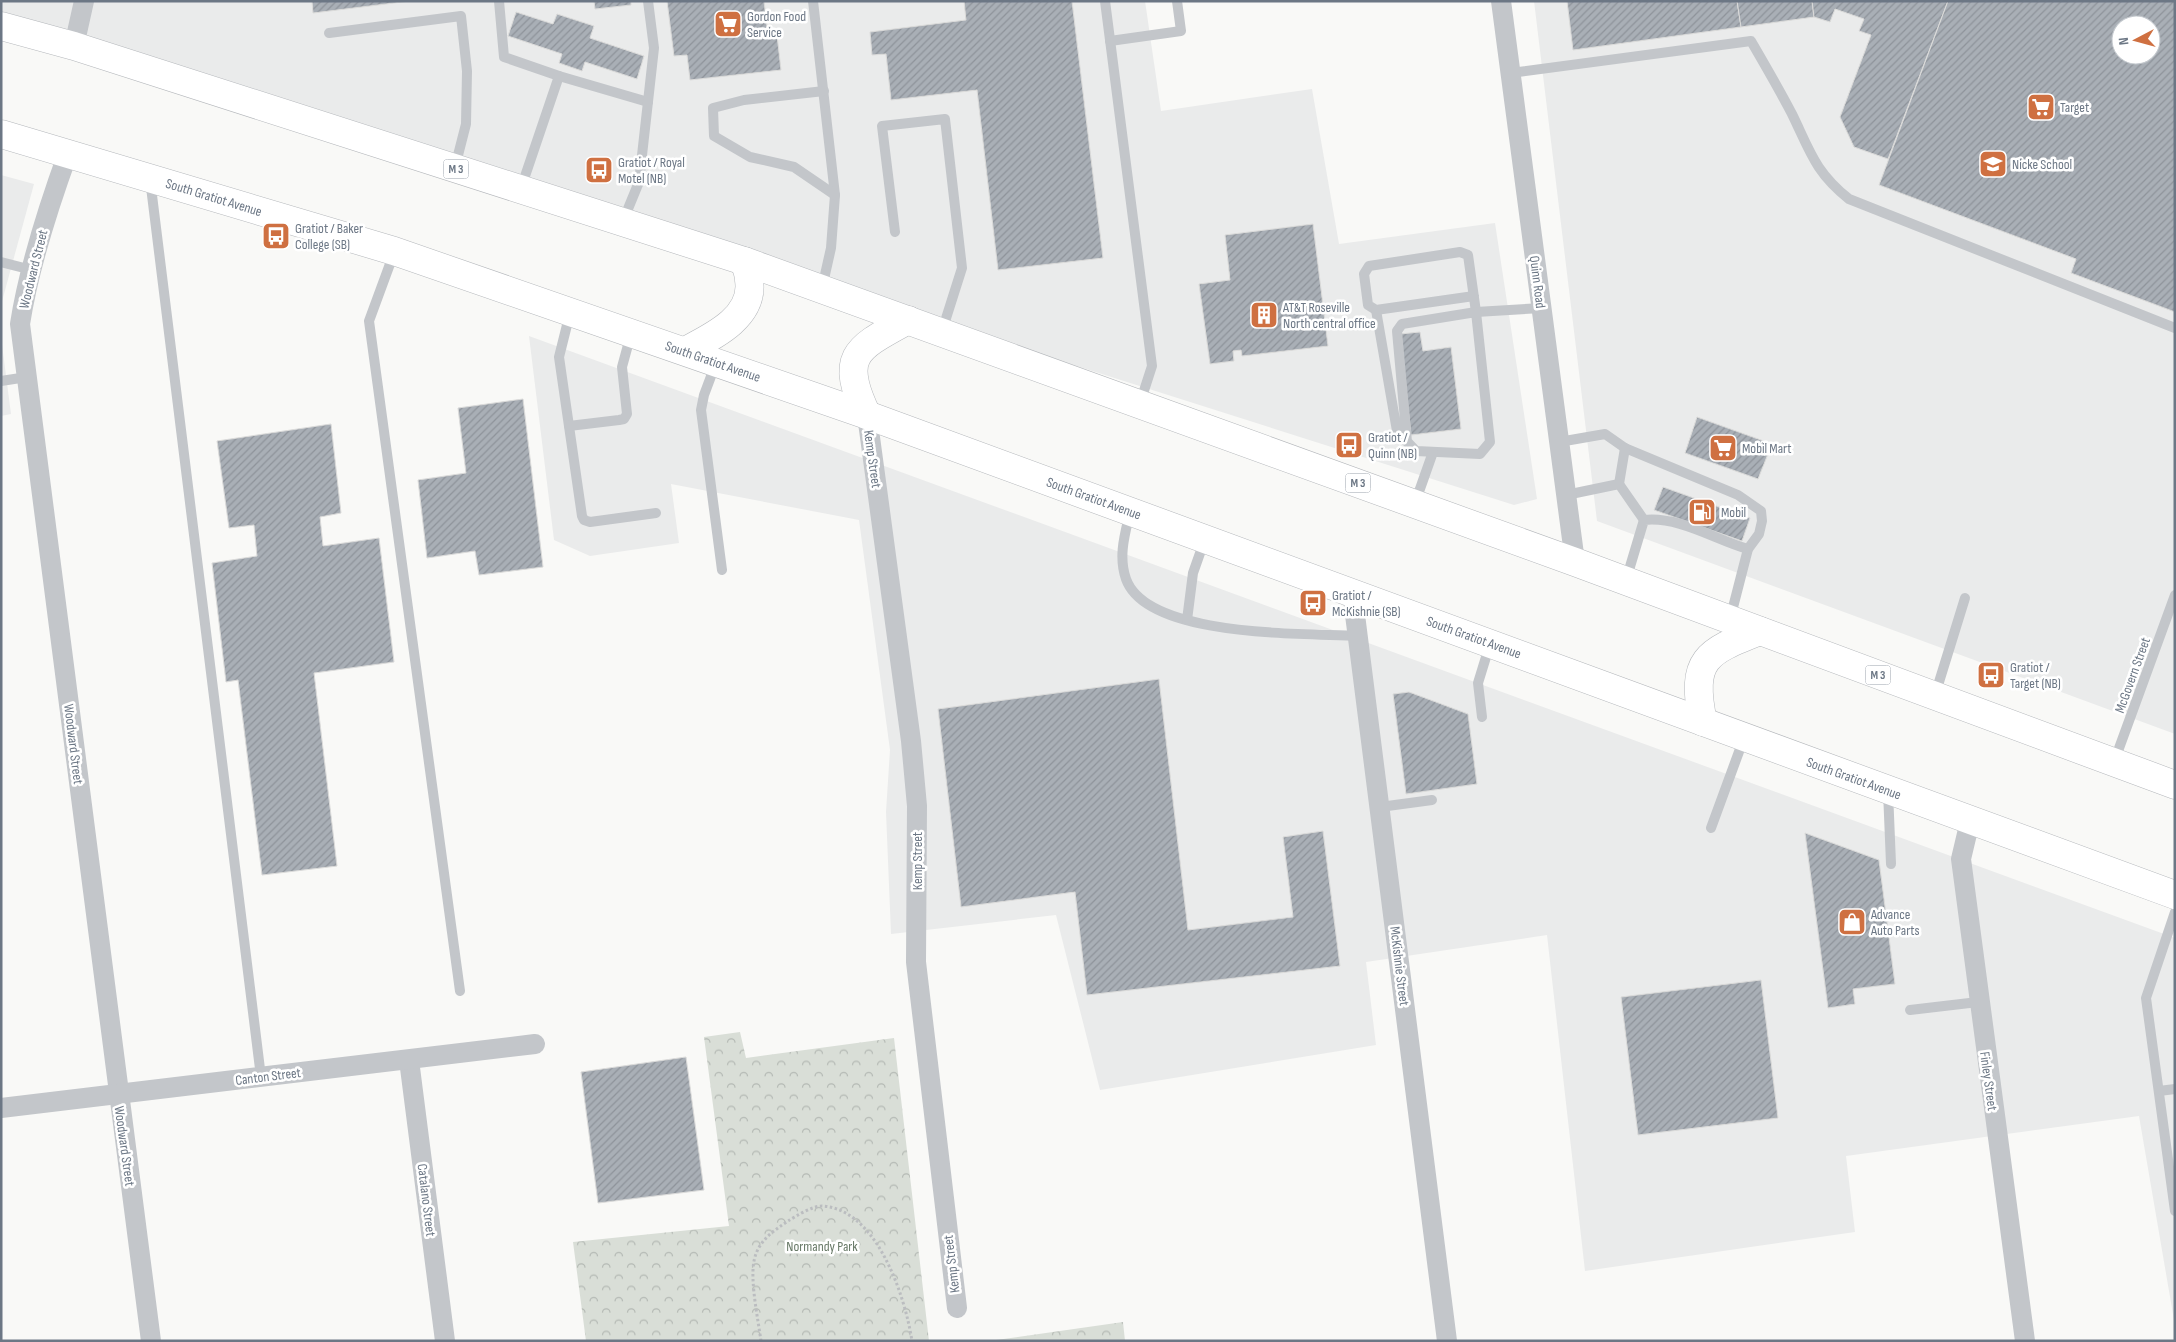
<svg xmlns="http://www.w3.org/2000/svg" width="2176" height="1342" font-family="'Sofia Sans Condensed',sans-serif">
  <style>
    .built { fill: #eaebeb; fill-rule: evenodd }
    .park { fill: url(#park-crowns) }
    .building { fill: url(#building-hatch); stroke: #dbdbda; fill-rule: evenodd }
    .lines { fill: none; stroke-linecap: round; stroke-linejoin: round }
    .primary-casing { stroke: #b5b8bc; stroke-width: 29 }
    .path { stroke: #bbbdc0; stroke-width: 3; stroke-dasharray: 2.5 2.5; stroke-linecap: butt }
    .lane { stroke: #c3c6ca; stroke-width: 10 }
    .street { stroke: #c3c6ca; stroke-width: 20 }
    .primary { stroke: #fff; stroke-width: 28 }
    .labels { text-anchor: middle; stroke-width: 5; stroke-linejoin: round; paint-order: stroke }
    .shield { fill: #fff; stroke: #98a0aa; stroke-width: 1 }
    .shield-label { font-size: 12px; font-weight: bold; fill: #6c7785 }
    .poi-label { font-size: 14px; fill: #6c7785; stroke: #fff; text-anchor: start }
    .street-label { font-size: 14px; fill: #6c7785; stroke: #fff }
    .park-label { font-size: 14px; fill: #677866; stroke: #fff }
  </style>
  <defs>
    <pattern id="park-crowns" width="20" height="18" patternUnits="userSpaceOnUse" patternTransform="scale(1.25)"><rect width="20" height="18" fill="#d9ded7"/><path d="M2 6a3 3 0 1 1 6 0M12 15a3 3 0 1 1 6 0" fill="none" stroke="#b4b9b4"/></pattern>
    <pattern id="building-hatch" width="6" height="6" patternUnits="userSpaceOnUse" patternTransform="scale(1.25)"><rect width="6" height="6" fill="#a9afb6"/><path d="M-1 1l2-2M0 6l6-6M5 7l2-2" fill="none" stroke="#8e939a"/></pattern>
  </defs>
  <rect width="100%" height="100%" fill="#f9f9f7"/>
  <g class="built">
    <path d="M1,1h1144l16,110 151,-22 27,155 156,-21 42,276 -23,6 -1513,-481z"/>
    <path d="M1534,1h641v733l-578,-213zM2121,25h30v30h-30z"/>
    <path d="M1,175l33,9 -33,121z"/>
    <path d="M529,336l1646,602v388l-36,-210 -293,40 9,76 -270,39 -38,-336 -181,27 10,83 -276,45 -44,-175 -165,19 -5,-122 4,-62 -31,-230 -188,-36 8,59 -89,13 -36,-16z"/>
    <path d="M1,337l10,77 -10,2z"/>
  </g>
  <g class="park">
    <path d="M740,1032l6,26 148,-20 35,303h-343l-13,-99 156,-16 -25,-189z"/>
    <path d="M1123,1322l2,19h-136z"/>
  </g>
  <g class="building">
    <path d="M312,1h98l-97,12z"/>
    <path d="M594,1h37v4l-36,4z"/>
    <path d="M667,1h97l4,35 9,-1 4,35 -91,10 -3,-25 -13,1z"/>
    <path d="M964,1h108l31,257 -105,12 -21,-180 -86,10 -5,-46 -14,1 -2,-23 96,-12z"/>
    <path d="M1567,1h170l4,26 -168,23z"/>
    <path d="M1737,1h75l2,16 -73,10z"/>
    <path d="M1812,1h136l-60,158 -34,-12 -14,-30 31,-82 -12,-4 5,-12 -29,-10 -5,13 -16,-5z"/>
    <path d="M1948,1h227v311l-104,-39 5,-14 -197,-74zM2121,25h30v30h-30z"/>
    <path d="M516,12l37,12 4,-10 37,12 -4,12 54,18 -7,23 -52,-17 -3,9 -23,-8 3,-9 -54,-18z"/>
    <path d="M1313,224l15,122 -86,10 -1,-6 -8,1 1,10 -24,3 -11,-80 31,-4 -5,-45z"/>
    <path d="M1420,332l3,19 28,-4 10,82 -50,6 -11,-101z"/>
    <path d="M523,399l20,168 -64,8 -4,-24 -48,7 -9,-78 48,-7 -8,-65z"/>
    <path d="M1697,417l75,27 -14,35 -73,-26z"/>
    <path d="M331,424l10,89 -21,4 3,29 56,-8 15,124 -80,11 23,193 -75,9 -24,-195 -12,2 -14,-119 45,-7 -3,-31 -25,3 -12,-87z"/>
    <path d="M1663,487l87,31 -8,23 -88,-31z"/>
    <path d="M1159,679l29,251 105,-13 -10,-80 40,-6 17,135 -253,29 -12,-103 -114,15 -23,-198z"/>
    <path d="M1409,692l59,22 9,70 -71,10 -13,-100z"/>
    <path d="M1805,833l74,27 16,124 -42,5 2,15 -27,4z"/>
    <path d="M1761,980l17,138 -140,17 -17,-138z"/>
    <path d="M686,1057l18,133 -106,13 -17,-131z"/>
  </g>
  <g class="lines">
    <defs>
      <g id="primary">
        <path d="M1,26l73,20 670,215 831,301 600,223"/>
        <path d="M1,134l393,117 473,164 1308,480"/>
        <path d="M685,351c27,-14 70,-34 64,-71 0,-7 -3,-13 -5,-19"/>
        <path d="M867,415c-29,-60 -10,-67 41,-95"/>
        <path d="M1703,722c-13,-63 3,-70 57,-91"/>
      </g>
    </defs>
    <use href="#primary" class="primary-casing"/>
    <path class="path" d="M761,1341c-3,-22 -11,-60 -7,-80 4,-20 18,-29 34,-40 8,-5 24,-15 34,-15 55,3 83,90 90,135"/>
    <g class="lane">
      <path d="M499,1l5,56 55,19 -38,112"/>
      <path d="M813,1l22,194 -4,53 -9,40"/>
      <path d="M1105,1l47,365 -12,37"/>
      <path d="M329,33l132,-17 6,55 -1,53 -11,43"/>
      <path d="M1110,41l71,-10 -4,-30"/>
      <path d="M1511,73l240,-32c14,24 28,48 41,73 18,37 23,58 57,85l326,129"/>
      <path d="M559,76l89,26"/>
      <path d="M824,91l-80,9 -31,8 1,28 36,21 44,10 41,28"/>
      <path d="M150,179l111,898"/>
      <path d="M623,221l16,-39 15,-134 -6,-47"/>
      <path d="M895,232l-13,-106 63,-7 17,149 -20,63"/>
      <path d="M394,253l-25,68 91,670"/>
      <path d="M1,262l31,8"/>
      <path d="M1474,296l-98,14 -8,-5 -4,-31 5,-8 91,-14 8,3 8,57 66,-4"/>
      <path d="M1376,310l21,121 19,20 64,3 10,-12 -14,-130 -74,12 -5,7 10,111"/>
      <path d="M570,313l-11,44 23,159 2,4 6,2 66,-9"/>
      <path d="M716,363l-12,32 -3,15 21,160"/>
      <path d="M1,381l26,-4"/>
      <path d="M569,426l50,-6 5,-1 3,-5 -5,-47 9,-33"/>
      <path d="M1559,442l46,-8 20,14 113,47 23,16 1,10 -3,13 -11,15 -18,70"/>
      <path d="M1619,484l6,-36"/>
      <path d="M1566,495l53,-11 25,36"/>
      <path d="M1415,503l18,-51"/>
      <path d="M1130,512c-5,22 -12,44 -4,67 21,59 179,54 231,57"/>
      <path d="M1626,580l18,-60c35,-4 72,20 104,29"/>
      <path d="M1187,620l6,-47 12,-34"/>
      <path d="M1935,695l30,-97"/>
      <path d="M1482,717l-4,-34 12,-39"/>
      <path d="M2114,762l61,-167"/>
      <path d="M1888,791l3,73"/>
      <path d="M1380,807l52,-7"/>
      <path d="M1711,828l33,-90"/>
      <path d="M2175,912l-29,86 29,213"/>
      <path d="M1910,1010l68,-8"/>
      <path d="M2159,1091l16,-2"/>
    </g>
    <g class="street">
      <path d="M1501,1l74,561"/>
      <path d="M74,46l10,-45"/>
      <path d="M68,153c-20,55 -39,113 -48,171l131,1017"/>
      <path d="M867,415l44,326 6,65 -1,156 41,346"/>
      <path d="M1352,591l95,750"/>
      <path d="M1970,821l-9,38 64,482"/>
      <path d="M409,1060l36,281"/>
      <path d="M1,1108l534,-64"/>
    </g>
    <use href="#primary" class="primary"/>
  </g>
  <defs>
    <symbol id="supermarket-square" viewBox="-11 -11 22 22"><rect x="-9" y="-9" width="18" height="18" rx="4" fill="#cf7041" stroke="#fff"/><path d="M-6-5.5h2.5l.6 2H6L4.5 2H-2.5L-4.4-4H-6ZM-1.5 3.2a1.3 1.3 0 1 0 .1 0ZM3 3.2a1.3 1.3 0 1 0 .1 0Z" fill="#fff"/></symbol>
    <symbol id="school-square" viewBox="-11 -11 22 22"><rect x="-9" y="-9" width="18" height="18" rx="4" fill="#cf7041" stroke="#fff"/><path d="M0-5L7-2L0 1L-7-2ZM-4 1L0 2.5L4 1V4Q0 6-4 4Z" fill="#fff"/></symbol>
    <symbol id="bus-square" viewBox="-11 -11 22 22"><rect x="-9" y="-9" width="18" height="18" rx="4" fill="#cf7041" stroke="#fff"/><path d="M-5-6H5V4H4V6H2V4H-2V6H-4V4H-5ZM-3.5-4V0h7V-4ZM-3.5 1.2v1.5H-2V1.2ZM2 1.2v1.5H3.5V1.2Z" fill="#fff"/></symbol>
    <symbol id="building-square" viewBox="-11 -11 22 22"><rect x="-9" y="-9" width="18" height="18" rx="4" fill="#cf7041" stroke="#fff"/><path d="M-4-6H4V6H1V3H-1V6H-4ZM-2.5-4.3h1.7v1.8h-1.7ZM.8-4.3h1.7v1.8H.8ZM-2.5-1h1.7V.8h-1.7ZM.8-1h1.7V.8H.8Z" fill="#fff"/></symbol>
    <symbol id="fuel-square" viewBox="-11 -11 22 22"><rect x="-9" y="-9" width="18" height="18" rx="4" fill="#cf7041" stroke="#fff"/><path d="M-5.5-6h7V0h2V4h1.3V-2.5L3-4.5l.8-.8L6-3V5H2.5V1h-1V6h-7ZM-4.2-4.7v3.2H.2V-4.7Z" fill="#fff"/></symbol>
    <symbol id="shop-square" viewBox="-11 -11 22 22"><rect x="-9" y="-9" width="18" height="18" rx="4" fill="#cf7041" stroke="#fff"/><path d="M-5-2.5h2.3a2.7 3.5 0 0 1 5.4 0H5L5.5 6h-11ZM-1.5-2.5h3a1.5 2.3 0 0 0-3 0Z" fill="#fff"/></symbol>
  </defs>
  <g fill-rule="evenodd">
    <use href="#supermarket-square" x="712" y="8" width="32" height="32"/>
    <use href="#supermarket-square" x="2025" y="91" width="32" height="32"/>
    <use href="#school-square" x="1977" y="148" width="32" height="32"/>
    <use href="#bus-square" x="583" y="154" width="32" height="32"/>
    <use href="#bus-square" x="260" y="220" width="32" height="32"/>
    <use href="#building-square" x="1248" y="299" width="32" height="32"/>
    <use href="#bus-square" x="1333" y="429" width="32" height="32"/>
    <use href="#supermarket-square" x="1707" y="432" width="32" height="32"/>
    <use href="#fuel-square" x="1686" y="496" width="32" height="32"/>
    <use href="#bus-square" x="1297" y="587" width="32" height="32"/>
    <use href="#bus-square" x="1975" y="659" width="32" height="32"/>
    <use href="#shop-square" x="1836" y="906" width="32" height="32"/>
  </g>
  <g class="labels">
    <g class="shield">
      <rect x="443.5" y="159.5" width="25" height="19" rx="4"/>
      <rect x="1345.5" y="473.5" width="25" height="19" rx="4"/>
      <rect x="1865.5" y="665.5" width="25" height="19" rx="4"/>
    </g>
    <g class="shield-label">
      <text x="456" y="173">M 3</text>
      <text x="1358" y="487">M 3</text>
      <text x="1878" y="679">M 3</text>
    </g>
    <g class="poi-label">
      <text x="747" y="21">Gordon Food<tspan x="747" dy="16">Service</tspan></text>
      <text x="2060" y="112">Target</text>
      <text x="618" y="167">Gratiot / Royal<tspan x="618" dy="16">Motel (NB)</tspan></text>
      <text x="2012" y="169">Nicke School</text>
      <text x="295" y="233">Gratiot / Baker<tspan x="295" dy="16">College (SB)</tspan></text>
      <text x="1283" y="312">AT&amp;T Roseville<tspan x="1283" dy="16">North central office</tspan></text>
      <text x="1368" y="442">Gratiot /<tspan x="1368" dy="16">Quinn (NB)</tspan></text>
      <text x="1742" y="453">Mobil Mart</text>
      <text x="1721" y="517">Mobil</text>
      <text x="1332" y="600">Gratiot /<tspan x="1332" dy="16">McKishnie (SB)</tspan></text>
      <text x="2010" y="672">Gratiot /<tspan x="2010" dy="16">Target (NB)</tspan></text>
      <text x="1871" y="919">Advance<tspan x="1871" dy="16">Auto Parts</tspan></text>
    </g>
    <g class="street-label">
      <text transform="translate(214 197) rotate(17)" y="5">South Gratiot Avenue</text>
      <text transform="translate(33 269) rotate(-76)" y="5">Woodward Street</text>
      <text transform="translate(1538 282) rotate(83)" y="5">Quinn Road</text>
      <text transform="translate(713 361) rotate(19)" y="5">South Gratiot Avenue</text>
      <text transform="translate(873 459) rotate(82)" y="5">Kemp Street</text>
      <text transform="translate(1094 498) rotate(20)" y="5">South Gratiot Avenue</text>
      <text transform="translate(1474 637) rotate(20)" y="5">South Gratiot Avenue</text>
      <text transform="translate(2132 675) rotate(-70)" y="5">McGovern Street</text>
      <text transform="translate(74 744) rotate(83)" y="5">Woodward Street</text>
      <text transform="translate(1854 778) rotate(20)" y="5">South Gratiot Avenue</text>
      <text transform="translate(917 861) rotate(-90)" y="5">Kemp Street</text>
      <text transform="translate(1400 966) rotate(83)" y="5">McKishnie Street</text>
      <text transform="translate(268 1076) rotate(-7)" y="5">Canton Street</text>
      <text transform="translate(1989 1081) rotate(82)" y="5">Finley Street</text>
      <text transform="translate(125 1146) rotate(82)" y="5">Woodward Street</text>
      <text transform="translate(427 1200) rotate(83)" y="5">Catalano Street</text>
      <text transform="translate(951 1264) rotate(-97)" y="5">Kemp Street</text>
    </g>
    <g class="park-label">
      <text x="822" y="1251">Normandy Park</text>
    </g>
  </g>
  <rect width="2176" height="1342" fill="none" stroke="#6c7785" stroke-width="5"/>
  <g transform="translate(2136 40) rotate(264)"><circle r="24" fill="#ffffff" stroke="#c4c9ce"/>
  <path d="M0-4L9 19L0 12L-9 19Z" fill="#cf7041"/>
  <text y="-8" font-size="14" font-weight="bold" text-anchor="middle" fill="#6c7785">N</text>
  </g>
</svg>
